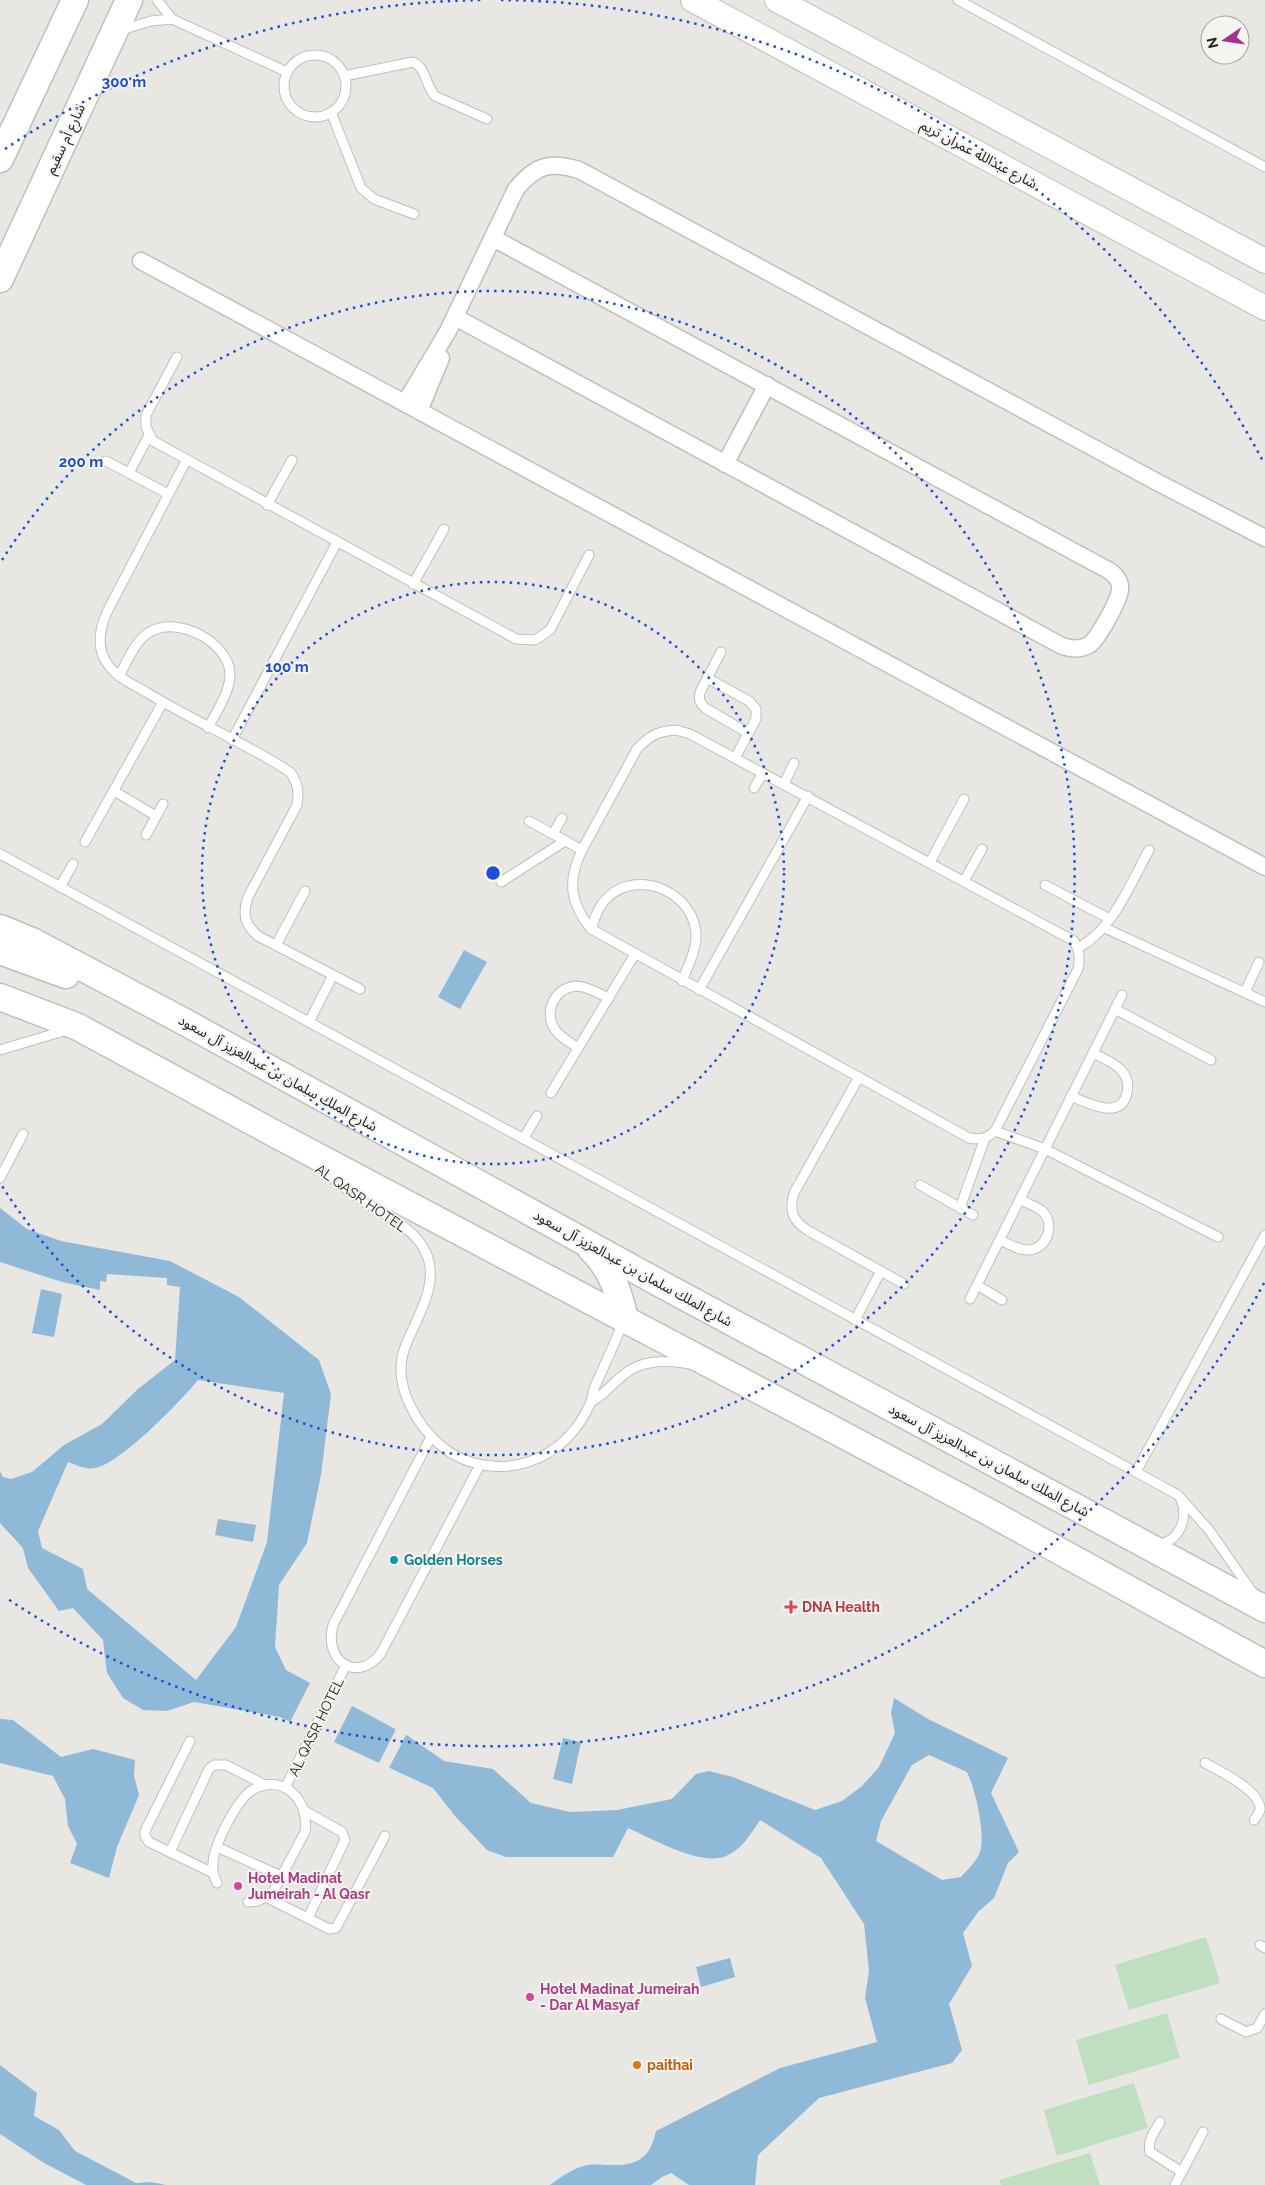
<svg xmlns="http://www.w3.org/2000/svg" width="1265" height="2185" font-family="Raleway,'Noto Sans Arabic',sans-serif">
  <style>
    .green { fill: #c0dfc0 }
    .water { fill: #90b9d7; fill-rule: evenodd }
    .pier { fill: #e8e7e3 }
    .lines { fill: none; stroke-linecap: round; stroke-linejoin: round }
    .lane-casing { stroke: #c0bfbb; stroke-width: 11 }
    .street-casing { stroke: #c0bfbb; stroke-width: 19 }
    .secondary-casing { stroke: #c0bfbb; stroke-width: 26 }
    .primary-casing { stroke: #c0bfbb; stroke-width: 29 }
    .lane { stroke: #fff; stroke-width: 9 }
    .street { stroke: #fff; stroke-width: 16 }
    .secondary { stroke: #fff; stroke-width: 24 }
    .primary { stroke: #fff; stroke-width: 26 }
    .ring { fill: none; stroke: #1d4ed8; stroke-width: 2.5; stroke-dasharray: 2.5 5 }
    .culture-dot { fill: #0f9aa8; stroke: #f5f4f1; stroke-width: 2 }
    .health-dot { fill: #e0444e; stroke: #f5f4f1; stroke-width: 2 }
    .hotel-dot { fill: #d1479c; stroke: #f5f4f1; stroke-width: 2 }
    .food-dot { fill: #e8710a; stroke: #f5f4f1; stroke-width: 2 }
    .labels { text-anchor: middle; stroke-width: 4; stroke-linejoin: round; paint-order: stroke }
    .street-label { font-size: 14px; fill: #252524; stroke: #f5f4f1 }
    .culture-label { font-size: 14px; font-weight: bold; fill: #0d838f; stroke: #f5f4f1; text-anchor: start }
    .health-label { font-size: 14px; font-weight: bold; fill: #be3a42; stroke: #f5f4f1; text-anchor: start }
    .hotel-label { font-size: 14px; font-weight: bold; fill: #b23c85; stroke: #f5f4f1; text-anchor: start }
    .food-label { font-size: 14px; font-weight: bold; fill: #c56008; stroke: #f5f4f1; text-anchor: start }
    .centre { fill: #1d4ed8; stroke: #f5f4f1; stroke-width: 2.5 }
    .ring-label { font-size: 15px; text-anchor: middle; font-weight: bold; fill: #1d4ed8; stroke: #f5f4f1; stroke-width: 4; stroke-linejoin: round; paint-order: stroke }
  </style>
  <rect width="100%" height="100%" fill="#e8e7e3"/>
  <g class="green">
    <path d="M1206,1937l14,46 -91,27 -14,-45z"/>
    <path d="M1167,2013l13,45 -91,27 -13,-45z"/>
    <path d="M1134,2083l14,45 -91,28 -13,-46z"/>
    <path d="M1090,2153l10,32h-99l-2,-5z"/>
  </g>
  <g class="water">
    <path d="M464,950l23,12 -27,47 -22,-12z"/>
    <path d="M0,1208l27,21 34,12 109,20 69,36 80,63 12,34 -10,81 -14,68 -28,42 -4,62 11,23 122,66 36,25 49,8 38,34 39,9 47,-2 55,-11 24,-25 13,-3 24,6 82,33 27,-9 20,-15 17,-19 16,-34 -4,-20 3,-15 34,21 80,39 -17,35 28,59 -11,11 -14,35 -16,14 -15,21 9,33 -23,38 13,46 -10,13 -133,35 -61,57 -3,30h-66l-18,-12 -9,4 -11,8h-101c12,-9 22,-16 37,-20 7,-1 16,0 23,0 28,1 40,-7 46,-34l124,-63 97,-26 -12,-44 4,-27 -5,-47 -43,-66 -61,-38c-9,14 -20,32 -37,37 -25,8 -72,-19 -95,-29l-15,29h-107l-19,-7 -32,-34 -22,-28 -153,-71 -86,-15 -27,9 -24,-1 -20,-12 -16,-25 -4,-33 -30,-32 -14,3 -31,-43 -5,-20 -23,-25v-52l3,6 8,2 21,-7 32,-27 38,-21 36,-35 37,-29 5,-73 -13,-2v-7l-60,-4 -1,8 -6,-1v9l-38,-8 -62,-20zM198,1380l86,13 -17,149 -31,85 -40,53 -109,-91 -4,-20 -41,-21 -4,-17 30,-69c9,3 17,8 27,6 25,-4 86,-67 103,-88zM929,1755l38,17c8,16 19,63 13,80 -3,9 -13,18 -19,25l-19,3 -66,-39 5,-20 31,-56z"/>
    <path d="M41,1289l21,5 -8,43 -22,-4z"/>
    <path d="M218,1519l38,6 -3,17 -38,-7z"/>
    <path d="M0,1719l13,1 48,37 32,-8 42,11 -1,16 5,19 -22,52 -8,31 -39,-15 7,-19 -9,-18 -3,-27 -12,-23 -53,-13z"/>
    <path d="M563,1738l18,4 -9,42 -19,-5z"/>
    <path d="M730,1958l5,19 -34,10 -5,-20z"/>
    <path d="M0,2065l37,28 -3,23 25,14 16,21 61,32 15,-1 15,3h-80l-42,-22 -44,-29z"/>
  </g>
  <g class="pier">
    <path d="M311,1681l42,23 -20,40 -44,-20z"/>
    <path d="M397,1727l10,6 -19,37 -10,-5z"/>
  </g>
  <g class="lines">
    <defs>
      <g id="lane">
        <path d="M157,0l15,19 115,53"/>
        <path d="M958,0l307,167"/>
        <path d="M121,30l30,-9 21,-2"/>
        <circle cx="315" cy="86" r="31"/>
        <path d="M344,76l69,-14c14,7 12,23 22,34l52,23"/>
        <path d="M331,112l30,76 13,11 40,15"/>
        <path d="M177,357l-31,58v12l7,14 363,198 19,1 15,-10 39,-75"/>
        <path d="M106,461l62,33"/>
        <path d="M186,461l-79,151c-8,18 -11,38 2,54 9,12 25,19 37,26 47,29 98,50 144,80 8,11 9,19 7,33l-49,92c-6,17 -3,28 10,39l102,53"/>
        <path d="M129,473l20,-38"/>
        <path d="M267,505l25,-45"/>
        <path d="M413,584l31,-55"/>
        <path d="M721,652l-20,38c-3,8 -2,12 4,18l43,25"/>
        <path d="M119,676c8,-14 16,-36 31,-44 27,-17 79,10 80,42 0,19 -14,38 -22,54"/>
        <path d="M707,678l42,23 7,8v10l-21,39"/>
        <path d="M676,730l14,4 384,207c6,10 6,17 4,28l-83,162c-8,8 -15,9 -26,7l-378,-209c-21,-26 -24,-48 -9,-79l55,-101c12,-13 21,-18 39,-19z"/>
        <path d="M232,740l105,-198"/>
        <path d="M784,784l10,-21"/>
        <path d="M754,788l9,-15"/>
        <path d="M114,791l42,25"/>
        <path d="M529,821l53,29"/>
        <path d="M553,834l9,-16"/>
        <path d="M146,835l17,-31"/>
        <path d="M85,842l78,-140"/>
        <path d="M0,854l1178,641 31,35 44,63"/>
        <path d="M930,862l34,-63"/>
        <path d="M964,881l18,-32"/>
        <path d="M501,882l64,-41"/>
        <path d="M1045,885l65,34"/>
        <path d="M60,887l13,-23"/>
        <path d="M1105,928l160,74"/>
        <path d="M591,929c3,-7 5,-16 9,-22 27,-44 99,-18 96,33 -1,14 -9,28 -14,41"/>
        <path d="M276,945l29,-54"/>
        <path d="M1078,948c35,-18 52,-64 71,-98"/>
        <path d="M699,990l109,-194"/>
        <path d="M1245,992l14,-30"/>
        <path d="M1115,1009l96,51"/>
        <path d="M309,1022l24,-47"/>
        <path d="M578,1048c-8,-6 -19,-11 -24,-20 -12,-20 6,-47 29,-41 8,2 17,7 26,11"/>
        <path d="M0,1050l67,-20"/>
        <path d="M859,1077l-65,116c-5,17 -2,27 13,37l97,54"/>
        <path d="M551,1093l84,-139"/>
        <path d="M1071,1096c16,7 50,25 56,-3 2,-8 1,-15 -5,-22 -6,-8 -20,-13 -29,-18"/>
        <path d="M995,1131l50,18 173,88"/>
        <path d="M523,1139l14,-23"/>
        <path d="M326,1174c12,8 23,17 34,25 22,15 55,28 66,54 15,32 -12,68 -22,97 -12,36 14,78 41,99 23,17 56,22 83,13 29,-9 50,-31 62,-58 2,-5 3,-12 5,-18 10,-22 20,-43 29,-66"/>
        <path d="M0,1178l23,-44"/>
        <path d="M920,1185l53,30"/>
        <path d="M960,1208l25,-70"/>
        <path d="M1000,1240c9,4 19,11 30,10 18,-2 26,-28 11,-40 -6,-4 -15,-7 -21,-11"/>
        <path d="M977,1285l25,15"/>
        <path d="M970,1299l152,-304"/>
        <path d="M855,1320l26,-49"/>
        <path d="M591,1402c12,-6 19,-16 30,-25 19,-18 44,-17 68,-13"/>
        <path d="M431,1437l-98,188c-10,37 25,59 48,28l99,-188"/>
        <path d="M1136,1472l129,-237"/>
        <path d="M1157,1544c22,-1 32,-26 24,-44"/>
        <path d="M190,1741l-45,90v5l4,6 64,31"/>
        <path d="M1205,1763c14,8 57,28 55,47 -1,3 -4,8 -6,10"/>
        <path d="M285,1788l61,-123"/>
        <path d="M305,1811l37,21 3,8 -37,78"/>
        <path d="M217,1847l66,30"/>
        <path d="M170,1852l39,-83 5,-4h12l39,20"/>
        <path d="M217,1883c-3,-6 -5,-12 -4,-19 0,-18 25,-67 41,-75 31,-16 56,13 51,43l-32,60 -15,9 -10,1"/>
        <path d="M266,1897l63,32 7,-1 49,-92"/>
        <path d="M1260,1945l5,3"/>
        <path d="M1221,2019l25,13 11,-4 8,-14"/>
        <path d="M1160,2122c-5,9 -13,19 -10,30l32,20"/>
        <path d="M1175,2185l28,-53"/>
      </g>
      <g id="street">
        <path d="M141,261l1124,606"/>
        <path d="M455,317l607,329c9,3 18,4 27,-1 8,-5 30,-44 31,-55 1,-10 -6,-17 -14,-21l-613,-331"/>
        <path d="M405,403l43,-72 68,-142c20,-24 34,-28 63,-19l576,311 110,57"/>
        <path d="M419,411l22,-53"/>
        <path d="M725,464l42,-79"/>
      </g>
      <g id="secondary">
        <path d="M693,0l572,308"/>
        <path d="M777,0l488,261"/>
      </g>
      <g id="primary">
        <path d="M0,159l75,-159"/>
        <path d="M0,279l129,-279"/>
        <path d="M0,928l32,13 149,79 480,264 604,325"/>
        <path d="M0,951l66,24"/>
        <path d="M0,997l78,30 199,108 708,375 280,154"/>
        <path d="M591,1249c20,19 28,44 34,70"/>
      </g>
    </defs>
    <use href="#lane" class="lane-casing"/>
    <use href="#street" class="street-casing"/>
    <use href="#secondary" class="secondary-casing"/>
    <use href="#primary" class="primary-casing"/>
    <use href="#lane" class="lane"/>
    <use href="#street" class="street"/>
    <use href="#secondary" class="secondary"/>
    <use href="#primary" class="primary"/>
  </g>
  <g class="ring">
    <circle cx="493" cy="873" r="291"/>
    <path d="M2 560A582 582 0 1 1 2 1186"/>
    <path d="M1264 1283A873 873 0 0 1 5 1597M5 149A873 873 0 0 1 485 0M501 0A873 873 0 0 1 1264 463"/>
  </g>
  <circle class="culture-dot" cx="394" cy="1560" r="5"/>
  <path class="health-dot" d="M788.5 1599.5h5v5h5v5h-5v5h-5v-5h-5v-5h5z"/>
  <g class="hotel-dot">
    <circle cx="238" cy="1886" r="5"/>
    <circle cx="530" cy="1997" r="5"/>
  </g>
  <circle class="food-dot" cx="637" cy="2065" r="5"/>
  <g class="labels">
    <g class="street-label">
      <text transform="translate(65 139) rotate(-65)" y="5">شارع أم سقيم</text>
      <text transform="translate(979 154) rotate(28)" y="5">شارع عبدالله عمران تريم</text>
      <text transform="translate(278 1073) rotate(29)" y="5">شارع الملك سلمان بن عبدالعزيز آل سعود</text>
      <text transform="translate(361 1198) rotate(35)" y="5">AL QASR HOTEL</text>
      <text transform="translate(633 1268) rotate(29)" y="5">شارع الملك سلمان بن عبدالعزيز آل سعود</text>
      <text transform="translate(989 1460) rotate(28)" y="5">شارع الملك سلمان بن عبدالعزيز آل سعود</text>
      <text transform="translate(316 1727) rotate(-64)" y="5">AL QASR HOTEL</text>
    </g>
    <g class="culture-label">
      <text x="404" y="1565">Golden Horses</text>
    </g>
    <g class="health-label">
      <text x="802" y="1612">DNA Health</text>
    </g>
    <g class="hotel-label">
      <text x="248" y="1883">Hotel Madinat<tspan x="248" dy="16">Jumeirah - Al Qasr</tspan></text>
      <text x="540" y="1994">Hotel Madinat Jumeirah<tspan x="540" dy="16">- Dar Al Masyaf</tspan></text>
    </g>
    <g class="food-label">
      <text x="647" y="2070">paithai</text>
    </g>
  </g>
  <circle cx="493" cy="873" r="8" class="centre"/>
  <g class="ring-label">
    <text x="124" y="87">300 m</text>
    <text x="81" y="467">200 m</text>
    <text x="287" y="672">100 m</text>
  </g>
  <g transform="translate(1225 40) rotate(257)"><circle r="24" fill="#f5f4f1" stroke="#a2a19f"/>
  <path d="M0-4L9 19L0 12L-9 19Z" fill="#a2308c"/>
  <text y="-8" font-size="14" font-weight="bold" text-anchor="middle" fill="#252524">N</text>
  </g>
</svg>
